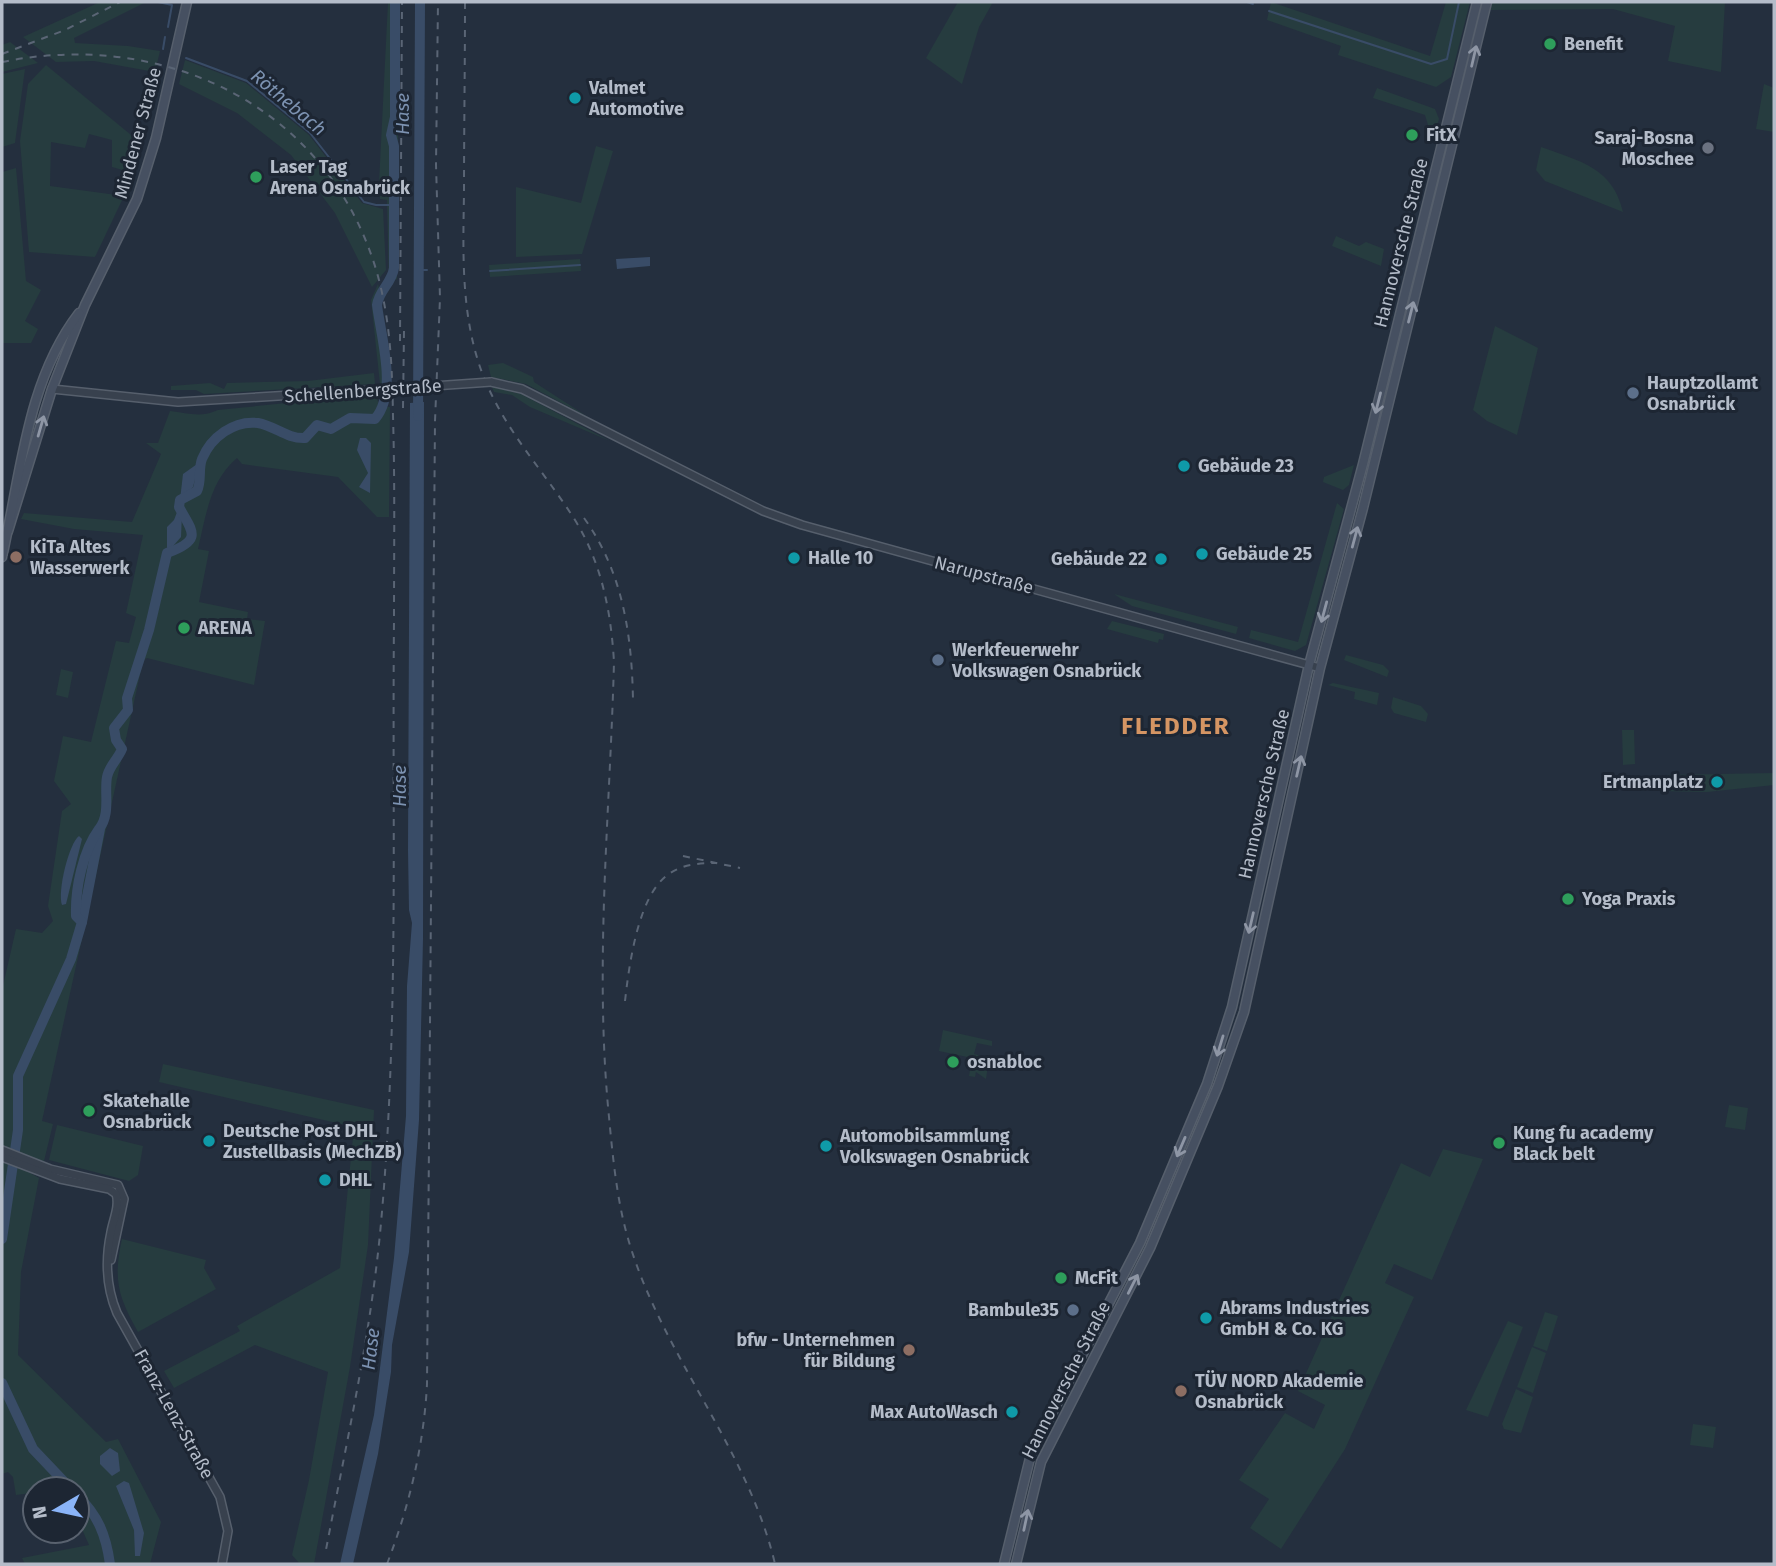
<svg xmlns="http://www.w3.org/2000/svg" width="1776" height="1566" font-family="'Fira Sans',sans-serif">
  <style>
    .green { fill: #263c3f }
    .water { fill: #394c67 }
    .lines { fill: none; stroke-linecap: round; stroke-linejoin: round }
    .stream { stroke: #394c67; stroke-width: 2 }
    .river { stroke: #394c67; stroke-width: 10 }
    .tertiary-casing { stroke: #565f6c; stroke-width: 10 }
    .secondary-casing { stroke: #565f6c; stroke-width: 11 }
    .tertiary { stroke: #38414e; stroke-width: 7 }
    .secondary { stroke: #465061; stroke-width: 8 }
    .rail { stroke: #5a6575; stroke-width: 2; stroke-dasharray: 7 7; stroke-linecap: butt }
    .tertiary-bridge-casing { stroke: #565f6c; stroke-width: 10; stroke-linecap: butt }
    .tertiary-bridge { stroke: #38414e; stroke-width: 7 }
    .oneway { stroke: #8e96a5 }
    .leisure-dot { fill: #2e9e5b; stroke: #1d2633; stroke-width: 2.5 }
    .culture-dot { fill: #0f9aa8; stroke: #1d2633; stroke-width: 2.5 }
    .worship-dot { fill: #6b7280; stroke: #1d2633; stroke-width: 2.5 }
    .service-dot { fill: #5c6f8a; stroke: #1d2633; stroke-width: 2.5 }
    .education-dot { fill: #8d6e63; stroke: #1d2633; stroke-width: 2.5 }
    .labels { text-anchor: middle; stroke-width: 6; stroke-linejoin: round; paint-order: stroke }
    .poi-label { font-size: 18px; font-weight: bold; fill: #b4bcc9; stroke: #1d2633; text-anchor: start }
    .street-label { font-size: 18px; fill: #b4bcc9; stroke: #1d2633 }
    .water-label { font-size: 19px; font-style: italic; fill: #7c92b1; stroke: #1d2633 }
    .district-label { font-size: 24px; font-weight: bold; letter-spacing: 2px; fill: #d59563; stroke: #1d2633 }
  </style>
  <rect width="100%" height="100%" fill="#242f3e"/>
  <g class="green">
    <path d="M100,2h46l-72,36 1,5 53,3 32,5 -5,21 -61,-11 -38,1 -33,-25z"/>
    <path d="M388,2h11l-2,277 -8,4 -2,-83 -7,-1 -1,-16z"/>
    <path d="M958,2h35l-14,25 -17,57 -36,-26z"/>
    <path d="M1271,2l159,54 16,-54h24l-19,75 -15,10 -98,-32 3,-9 -74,-26z"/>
    <path d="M1492,2h233l-4,70 -53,-11 7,-35 -62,-17 -123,1z"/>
    <path d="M10,42l28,21 -36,9v-27z"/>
    <path d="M185,60l61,23 63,52 53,68 21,6 3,61 -14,17 -37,-74 -44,-58 -54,-42 -58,-29z"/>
    <path d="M46,65l96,79 -9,29 -21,-6v-27l-23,-6 -4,14 -34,-6 -1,44 74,10 -29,61 -66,-5 -9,-111 8,-57z"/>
    <path d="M25,69l-10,74 -13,4v-73z"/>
    <path d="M1764,84l10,4v44l-18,-3z"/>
    <path d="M1377,88l58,21 4,10 -2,6h-9l-3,-10 -52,-17z"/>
    <path d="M1449,126l-17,89 -35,143 -4,-2z"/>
    <path d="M596,146l17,5 -31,103 -66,3v-70l65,16z"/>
    <path d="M1541,147c39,14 72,21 82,65l-78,-31 -9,-11z"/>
    <path d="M16,168l10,113 15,9 -16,31 13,8 -7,14h-29v-171z"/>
    <path d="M1336,236l23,10 7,-4 18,7 -3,17 -49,-20z"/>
    <path d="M580,259l1,12 -91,6 -1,-12z"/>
    <path d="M378,284l2,8 -3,13 9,79h-6l-9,-84z"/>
    <path d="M1495,326l43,22 -21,87 -30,-14 -14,-11z"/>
    <path d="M503,363l30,14 1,5 54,35 -62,-33 -35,-7 -3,-12z"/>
    <path d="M374,373l1,11 -171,10 -8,-4h-25v-4l39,-3 14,6 3,-6 81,-2z"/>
    <path d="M492,387l29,7 89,47 -80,-34 -18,-12 -18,-3z"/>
    <path d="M376,394l3,12 11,1 -1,110h-12l-39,-40 -96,-13 -5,-6c-27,23 -31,57 -39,91l11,2 -10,51 49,10 -1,7 18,2 -11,64 -107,-27 -4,3 -101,460 11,3 -9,37 -14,-3 -9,10 18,10 -18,94 -3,83 88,87 12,-3 43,83 -11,42h-125l-3,-6 67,-13 -12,-27v-29h-42v7l-3,-3 -16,2 -3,-18 -5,-5 -6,2v-313l3,-13 -3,-2v-156l14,-61 26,4 11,-12 -5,-15 14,-95 9,-7 -17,-23 9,-45 28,6 25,-101 13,2 7,-26 -10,-4 17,-78 -69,-6 -53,-10 3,-6 108,9 29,-68 -15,-11h12l12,-32c18,2 31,7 48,-1z"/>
    <path d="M1354,465l-5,20 -6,5 -20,-8 1,-5z"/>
    <path d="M1337,503l7,6 -38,136 -11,6 -46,-13 2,-8 47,12z"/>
    <path d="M1114,594l124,33 -2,7 -104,-28z"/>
    <path d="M1112,621l52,13 -1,6 -4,-1 -1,4 -51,-14z"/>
    <path d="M1346,655l37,10 6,6 -2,6 -43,-17z"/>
    <path d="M61,669l12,3 -5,26 -12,-3z"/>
    <path d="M1333,683l46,10 -2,12 -23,-6 1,-7 -27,-7z"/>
    <path d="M1393,697l28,9 7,8 -2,8 -32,-9 -3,-5z"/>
    <path d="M1622,730h12l1,34 -12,1z"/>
    <path d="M1774,773v12l-67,7 -49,-1 6,-16z"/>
    <path d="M943,1030l49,11v5l-15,-3 -3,11 15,4 -3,21 -10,-7 -1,5 -6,-1 3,-18 -33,-7z"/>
    <path d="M163,1064l211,46 -6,135 -18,122 -36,197h-14l-8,-9 17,-75 19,-108 -73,-27 -81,43 -10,-17 76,-40 -3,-5 103,-58 14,-141 -195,-45z"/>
    <path d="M1729,1105l19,3 -3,22 -20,-3z"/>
    <path d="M57,1125l86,21 -5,29 -9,6 -80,-21z"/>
    <path d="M1443,1149l40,10 -51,121 -38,-16 -9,19 29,14 -69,152 -64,100 -31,-21 19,-29 -30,-19 46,-67 29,16 11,-24 -27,-14 103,-228 29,14z"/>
    <path d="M122,1239l84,21 -2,8 12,21 -78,43c-20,-36 -25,-52 -16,-93z"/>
    <path d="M1545,1312l13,4 -11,35 -14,-5z"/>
    <path d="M1508,1321l15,6 -35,90 -22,-7z"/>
    <path d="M1532,1347l14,6 -13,40 -16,-6z"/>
    <path d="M1516,1389l17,8 -12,36 -17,-4 -2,-5z"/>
    <path d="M1693,1424l23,3 -3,21 -23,-3z"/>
  </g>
  <g class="water">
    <path d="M650,257v9l-33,3 -1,-10z"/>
    <path d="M424,402l-1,537 -4,181 -10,132 -17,93 -1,27 -13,82 -25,110h-13l34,-149 20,-157 12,-142 1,-130 5,-63 -3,-13 -1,-60 2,-447z"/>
    <path d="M360,438h6l5,5 -1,50 -11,-6 9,-14 -11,-23z"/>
    <path d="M200,462l-7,25 -13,13 3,-26z"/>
    <path d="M179,507l3,6 -1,24 -14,16v-26l7,-7z"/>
    <path d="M79,836l3,3 -16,65 -4,1c-5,-13 7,-62 17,-69z"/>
    <path d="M110,1448l8,5 2,18 -8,5 -12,-12v-8z"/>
    <path d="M124,1481l5,2 15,50 -4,23h-5l-1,-26 -18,-44z"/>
  </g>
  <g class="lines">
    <g class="stream">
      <path d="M158,2l14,3 -4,22"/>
      <path d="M1247,2l6,2"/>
      <path d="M1269,11l162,53 16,-5 12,-57"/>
      <path d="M163,49l2,-12"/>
      <path d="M186,58l61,23 63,52 54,69 12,3h17"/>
      <path d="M419,270h8"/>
      <path d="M490,271l90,-6"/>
    </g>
    <g class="river">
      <path d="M418,416l2,-414"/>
      <path d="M82,922l18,-93"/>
      <path d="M2,1239l16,-109v-54l53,-117 11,-37 -6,-6c-1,-28 7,-65 23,-87 12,-15 5,-36 8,-52 2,-11 11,-18 15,-28l-6,-9 -2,-12 14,-18 -1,-12 22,-68 18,-77c37,-13 25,-22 12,-46l1,-7 17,-9c5,-10 1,-22 5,-32 9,-22 32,-39 56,-36 17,3 29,16 47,15l12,-13 14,4 19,-11 25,1c23,-27 6,-82 2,-114 2,-15 15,-22 17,-37v-122l-3,-11 4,-18v-115"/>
      <path d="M2,1383l31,66 38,40"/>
      <path d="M77,1495c21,20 29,40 33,69"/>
    </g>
    <defs>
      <g id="tertiary">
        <path d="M491,382l31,7 241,122 39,14 518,143"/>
        <path d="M52,389l126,13 197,-12"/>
        <path d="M2,1150l48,19 68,16 6,14 -13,61"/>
        <path d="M2,1157l58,22 49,10 7,5c4,12 -3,26 -5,38 -6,28 -5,55 6,81l103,184 8,34 -6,33"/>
      </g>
      <g id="secondary">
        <path d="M8,531l44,-142 33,-84 52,-106 19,-61 31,-136"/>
        <path d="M2,557c19,-82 24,-175 77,-244"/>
        <path d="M1004,1564l27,-110 109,-211 67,-159 25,-77 77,-342 54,-201 114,-462"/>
        <path d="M1016,1564l25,-102 109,-214 68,-162 26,-74 76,-344 43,-160 124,-506"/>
      </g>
    </defs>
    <use href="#tertiary" class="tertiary-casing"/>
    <use href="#secondary" class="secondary-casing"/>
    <use href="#tertiary" class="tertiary"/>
    <use href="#secondary" class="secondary"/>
    <g class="rail">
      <path d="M465,2c0,64 -1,127 -1,191 -1,59 -3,118 16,174 21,60 62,101 95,153 27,44 36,92 39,142 -4,152 -20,304 -5,455 4,42 8,85 20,125 34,114 119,207 146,322"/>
      <path d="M2,54l63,-24 55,-28"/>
      <path d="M2,62c146,-30 299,30 361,172 26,59 29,118 30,182 2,68 1,136 1,204 -2,200 5,403 -13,603 -10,112 -35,221 -56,332"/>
      <path d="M400,341l2,-339"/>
      <path d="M403,408l1,-77"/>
      <path d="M584,518c39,54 48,118 49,183"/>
      <path d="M683,856l57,12"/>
      <path d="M625,1001c4,-35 13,-107 44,-127 14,-10 31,-11 48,-11"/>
      <path d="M387,1564c22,-57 37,-119 40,-180l8,-963 5,-123 -4,-133 2,-163"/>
    </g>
    <defs>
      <path id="tertiary-bridge" d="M375,390l116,-8"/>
    </defs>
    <use href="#tertiary-bridge" class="tertiary-bridge-casing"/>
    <use href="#tertiary-bridge" class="tertiary-bridge"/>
  </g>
  <defs><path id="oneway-shaft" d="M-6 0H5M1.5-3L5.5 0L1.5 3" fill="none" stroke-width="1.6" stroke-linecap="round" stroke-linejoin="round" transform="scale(1.75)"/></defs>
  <g class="oneway">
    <use href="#oneway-shaft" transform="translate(1474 56) rotate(-77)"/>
    <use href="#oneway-shaft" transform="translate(1411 312) rotate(-76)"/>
    <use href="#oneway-shaft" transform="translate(1378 403) rotate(104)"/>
    <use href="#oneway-shaft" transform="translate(41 426) rotate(-74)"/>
    <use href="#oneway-shaft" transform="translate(1355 537) rotate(-75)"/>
    <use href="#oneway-shaft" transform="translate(1324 612) rotate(105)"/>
    <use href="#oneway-shaft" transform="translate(1299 766) rotate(-77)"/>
    <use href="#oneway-shaft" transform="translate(1251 923) rotate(103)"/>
    <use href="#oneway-shaft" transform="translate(1220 1046) rotate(107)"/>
    <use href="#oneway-shaft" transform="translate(1181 1147) rotate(113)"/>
    <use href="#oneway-shaft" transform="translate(1133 1284) rotate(-63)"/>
    <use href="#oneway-shaft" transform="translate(1026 1520) rotate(-78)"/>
  </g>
  <g class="leisure-dot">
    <circle cx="1550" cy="44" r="7"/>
    <circle cx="1412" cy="135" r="7"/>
    <circle cx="256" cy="177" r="7"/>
    <circle cx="184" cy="628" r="7"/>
    <circle cx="1568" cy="899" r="7"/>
    <circle cx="953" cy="1062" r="7"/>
    <circle cx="89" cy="1111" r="7"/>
    <circle cx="1499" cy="1143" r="7"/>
    <circle cx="1061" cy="1278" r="7"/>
  </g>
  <g class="culture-dot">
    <circle cx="575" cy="98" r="7"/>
    <circle cx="1184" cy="466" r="7"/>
    <circle cx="1202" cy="554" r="7"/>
    <circle cx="794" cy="558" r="7"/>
    <circle cx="1161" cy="559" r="7"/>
    <circle cx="1717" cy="782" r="7"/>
    <circle cx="209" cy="1141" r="7"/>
    <circle cx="826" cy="1146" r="7"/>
    <circle cx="325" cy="1180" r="7"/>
    <circle cx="1206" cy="1318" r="7"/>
    <circle cx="1012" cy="1412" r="7"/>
  </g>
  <circle class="worship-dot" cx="1708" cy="148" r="7"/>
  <g class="service-dot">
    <circle cx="1633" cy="393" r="7"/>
    <circle cx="938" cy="660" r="7"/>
    <circle cx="1073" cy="1310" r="7"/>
  </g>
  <g class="education-dot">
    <circle cx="16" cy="557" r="7"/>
    <circle cx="909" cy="1350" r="7"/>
    <circle cx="1181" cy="1391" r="7"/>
  </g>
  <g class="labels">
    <g class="poi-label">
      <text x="1564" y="50">Benefit</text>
      <text x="589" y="94">Valmet<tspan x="589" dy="21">Automotive</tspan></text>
      <text x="1426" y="141">FitX</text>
      <text x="1694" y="144" text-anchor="end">Saraj-Bosna<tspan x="1694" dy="21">Moschee</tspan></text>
      <text x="270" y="173">Laser Tag<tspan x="270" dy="21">Arena Osnabrück</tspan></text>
      <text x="1647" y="389">Hauptzollamt<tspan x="1647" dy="21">Osnabrück</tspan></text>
      <text x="1198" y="472">Gebäude 23</text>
      <text x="30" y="553">KiTa Altes<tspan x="30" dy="21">Wasserwerk</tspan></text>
      <text x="1216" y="560">Gebäude 25</text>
      <text x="808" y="564">Halle 10</text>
      <text x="1147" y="565" text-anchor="end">Gebäude 22</text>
      <text x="198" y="634">ARENA</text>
      <text x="952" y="656">Werkfeuerwehr<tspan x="952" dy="21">Volkswagen Osnabrück</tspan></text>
      <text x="1703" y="788" text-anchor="end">Ertmanplatz</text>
      <text x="1582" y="905">Yoga Praxis</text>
      <text x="967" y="1068">osnabloc</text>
      <text x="103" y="1107">Skatehalle<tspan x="103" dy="21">Osnabrück</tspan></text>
      <text x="223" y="1137">Deutsche Post DHL<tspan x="223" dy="21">Zustellbasis (MechZB)</tspan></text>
      <text x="1513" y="1139">Kung fu academy<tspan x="1513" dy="21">Black belt</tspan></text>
      <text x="840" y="1142">Automobilsammlung<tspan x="840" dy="21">Volkswagen Osnabrück</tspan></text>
      <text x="339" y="1186">DHL</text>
      <text x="1075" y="1284">McFit</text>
      <text x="1220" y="1314">Abrams Industries<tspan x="1220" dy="21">GmbH &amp; Co. KG</tspan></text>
      <text x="1059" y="1316" text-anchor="end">Bambule35</text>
      <text x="895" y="1346" text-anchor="end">bfw - Unternehmen<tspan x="895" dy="21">für Bildung</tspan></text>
      <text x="1195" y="1387">TÜV NORD Akademie<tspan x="1195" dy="21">Osnabrück</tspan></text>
      <text x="998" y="1418" text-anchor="end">Max AutoWasch</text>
    </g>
    <g class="street-label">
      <text transform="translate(138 133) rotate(-75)" y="6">Mindener Straße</text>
      <text transform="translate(1401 243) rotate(-76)" y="6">Hannoversche Straße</text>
      <text transform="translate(363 391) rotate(-4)" y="6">Schellenbergstraße</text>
      <text transform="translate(984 575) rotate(15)" y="6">Narupstraße</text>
      <text transform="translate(1264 794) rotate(-77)" y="6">Hannoversche Straße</text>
      <text transform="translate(1066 1380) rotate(-63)" y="6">Hannoversche Straße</text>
      <text transform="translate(174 1414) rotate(61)" y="6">Franz-Lenz-Straße</text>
    </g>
    <g class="water-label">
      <text transform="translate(289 102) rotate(40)" y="7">Röthebach</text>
      <text transform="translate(402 114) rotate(-90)" y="7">Hase</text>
      <text transform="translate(399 786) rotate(-90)" y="7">Hase</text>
      <text transform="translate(370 1349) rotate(-83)" y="7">Hase</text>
    </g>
    <g class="district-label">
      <text x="1176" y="734">FLEDDER</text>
    </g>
  </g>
  <rect width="1776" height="1566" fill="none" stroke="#b4bcc9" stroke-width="7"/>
  <g transform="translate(56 1510) rotate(261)"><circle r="33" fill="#1d2633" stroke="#59626f" stroke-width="2"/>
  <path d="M0-5L12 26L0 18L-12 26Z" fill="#8ab4f8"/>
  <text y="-10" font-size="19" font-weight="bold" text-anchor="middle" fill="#b4bcc9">N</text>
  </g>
</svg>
